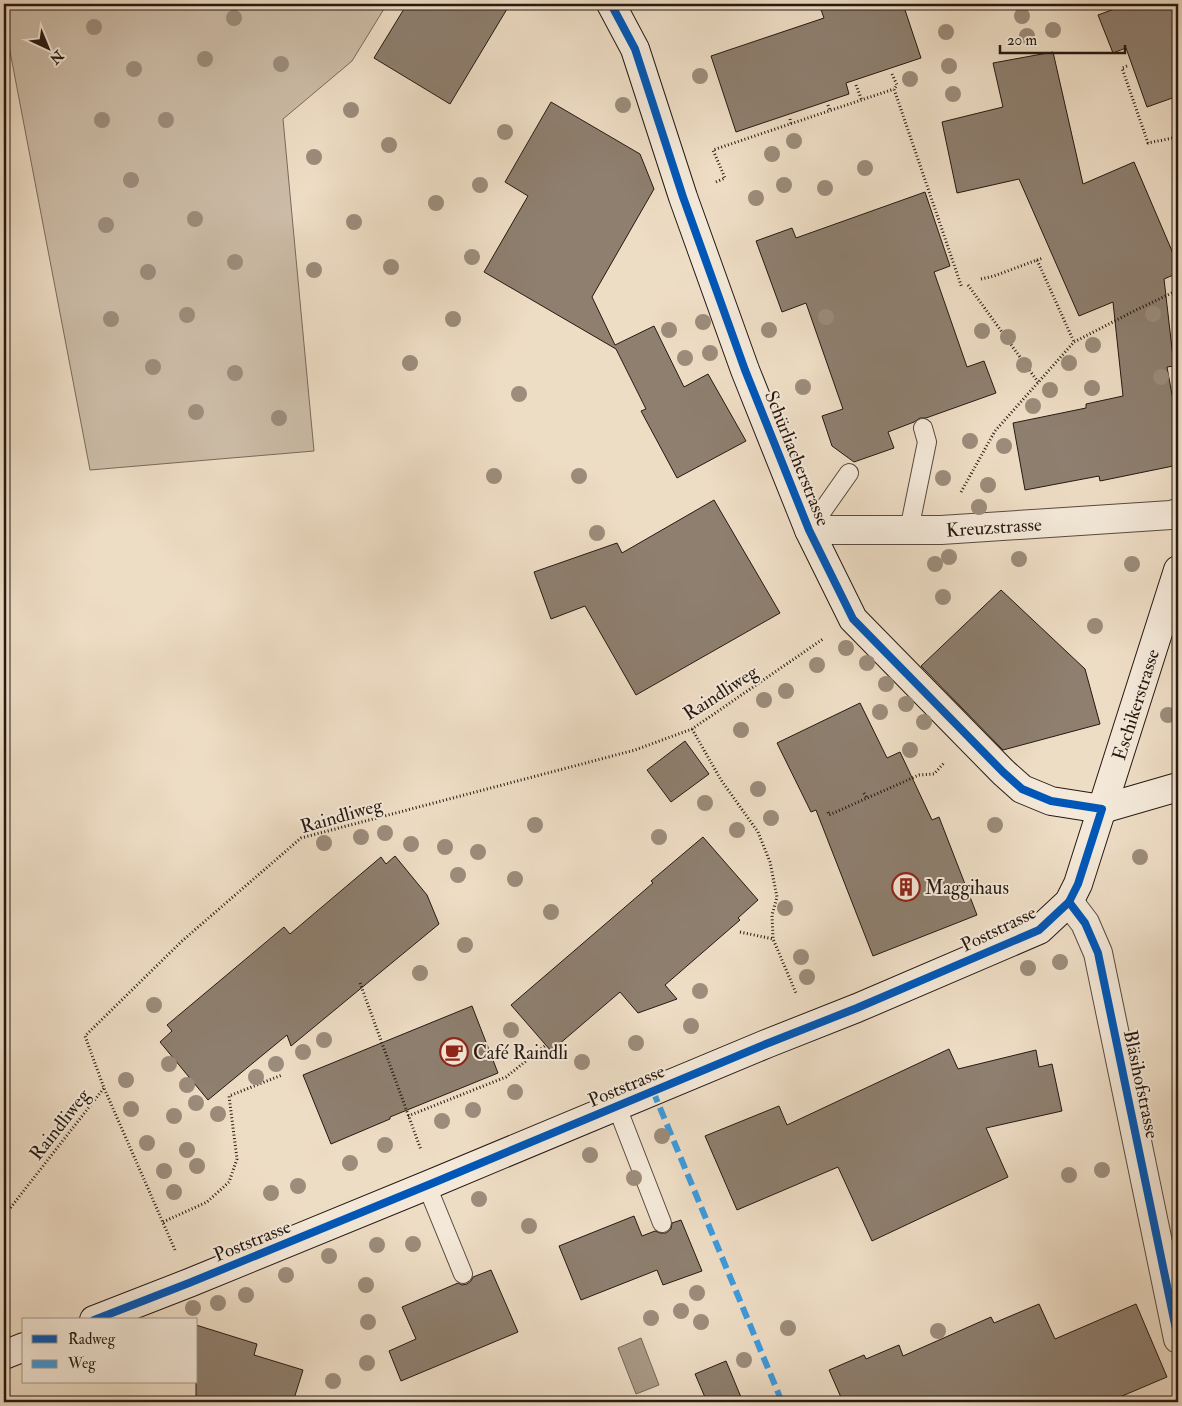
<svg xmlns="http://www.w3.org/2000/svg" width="1182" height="1406" font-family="'IM FELL Double Pica',serif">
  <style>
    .green { fill: #ccbca7; stroke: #796a5c }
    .water { fill: #aa9a88; stroke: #756659 }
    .building { fill: #8e7f6f; stroke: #261912 }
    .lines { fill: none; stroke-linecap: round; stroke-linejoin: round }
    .lane-casing { stroke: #584a3f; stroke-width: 20 }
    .street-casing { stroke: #584a3f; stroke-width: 30 }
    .secondary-casing { stroke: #261912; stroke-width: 30 }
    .path { stroke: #261912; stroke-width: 3; stroke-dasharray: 1 2.5; stroke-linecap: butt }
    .lane { stroke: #f4e9d9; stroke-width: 18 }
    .street { stroke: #f4e9d9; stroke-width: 28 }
    .secondary { stroke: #f4e9d9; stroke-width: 28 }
    .quiet { stroke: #3c9bde; stroke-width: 6; stroke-dasharray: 12 6; stroke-linecap: butt }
    .cycleway-casing { stroke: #f4e9d9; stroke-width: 11 }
    .cycleway { stroke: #0057b8; stroke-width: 8 }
    .tree { fill: #9c8c7b }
    .labels { text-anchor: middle; stroke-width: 4; stroke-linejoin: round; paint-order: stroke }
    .street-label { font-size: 19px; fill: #261912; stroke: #f4e9d9 }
    .poi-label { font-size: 19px; fill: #261912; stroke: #f4e9d9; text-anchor: start }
  </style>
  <rect width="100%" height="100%" fill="#eeddc5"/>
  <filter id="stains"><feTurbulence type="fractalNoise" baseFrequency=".004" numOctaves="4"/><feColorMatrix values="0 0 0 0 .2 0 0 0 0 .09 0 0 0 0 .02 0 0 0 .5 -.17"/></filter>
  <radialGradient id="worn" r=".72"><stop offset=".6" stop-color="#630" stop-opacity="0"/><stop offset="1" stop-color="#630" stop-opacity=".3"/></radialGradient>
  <path class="green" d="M4,4h383l-35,57 -69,58 31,332 -224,19 -86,-450z"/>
  <path class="water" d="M641,1338l18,47 -23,9 -18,-46z"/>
  <g class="building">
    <path d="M407,4h103l-60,100 -76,-46z"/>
    <path d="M819,4h84l18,54 -75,25 3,11 -113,38 -25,-76 113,-38z"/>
    <path d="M1128,4h50v92l-31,11 -21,-59 -13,5 -15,-38z"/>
    <path d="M1053,52l30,132 51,-22 44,103v8l-14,6 10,87 -7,1 11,61v37l-78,16 -1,-5 -74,14 -12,-67 73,-15v-4l37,-8 -10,-94 -34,14 -60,-137 -62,14 -15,-71 61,-15 -10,-44z"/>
    <path d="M551,102l89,52 14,35 -62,108 23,48 39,-19 30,61 24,-13 38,67 -69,37 -36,-67 5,-2 -30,-60 -132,-77 44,-76 -23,-14z"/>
    <path d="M925,192l25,74 -16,6 33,95 17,-6 12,32 -70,25h-6l-6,4 -26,10 6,16 -40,14 -22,-16 -10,-30 21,-7 -37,-106 -24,9 -26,-71 36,-13 4,10z"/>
    <path d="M714,500l66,113 -144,82 -51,-89 -34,13 -17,-47 83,-29 5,10z"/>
    <path d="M1001,590l84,79 15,55 -97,26 -82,-84z"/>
    <path d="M860,703l27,55 13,-6 32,68 7,-3 38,98 -104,41 -57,-146 -5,2 -34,-69z"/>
    <path d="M685,741l24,33 -38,28 -24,-32z"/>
    <path d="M703,837l55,63 -20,18 2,2 -75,65 12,14 -39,14 -18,-21 -69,59 -40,-46 106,-91 36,-31 -2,-2z"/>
    <path d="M395,856l32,39 12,29 -148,122 -4,-11 -79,65 -48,-58 12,-11 -5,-6 117,-98 6,7 91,-77 5,7z"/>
    <path d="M472,1006l26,67 -108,44v2l-59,25 -28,-69z"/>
    <path d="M949,1049l9,20 78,-19 3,17 13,-3 10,47 -76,17 22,49 -136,64 -34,-74 -101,43 -32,-74 74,-30 8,19z"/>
    <path d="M634,1216l8,20 13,-5 5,2h6l5,-4 1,-6 9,-3 21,51 -39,14 -6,-15 -76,30 -22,-54z"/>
    <path d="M491,1270l27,62 -117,49 -12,-30 27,-12 -14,-32 56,-24 4,2 5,-1 4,-3 2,-4z"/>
    <path d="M1039,1304l16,35 81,-35 31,73 -59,25h-265l-14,-32 35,-15 2,4 33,-14 4,11 88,-39 3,6z"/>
    <path d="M196,1325l61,19 -3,11 49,15 -10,32h-97z"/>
    <path d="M726,1361l17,41h-36l-12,-28z"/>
  </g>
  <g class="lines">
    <defs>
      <g id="lane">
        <path d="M809,530l40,-57"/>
        <path d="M909,530l18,-88 -4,-14"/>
        <path d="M617,1107l45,116"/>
        <path d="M427,1186l36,88"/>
      </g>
      <g id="street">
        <path id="s1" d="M809,530h132l230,-15 7,-2"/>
        <path d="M1069,902l16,21 13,30 80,386"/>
      </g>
      <g id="secondary">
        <path d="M611,4l24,45 48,148 62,173 64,160 44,89 150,153 19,17 29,12 51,8 76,-22"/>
        <path id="s2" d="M94,1320l95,-37 244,-100 333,-139 91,-36 182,-78 30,-28 9,-18 100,-314"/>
        <path d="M4,1355l20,-8"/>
      </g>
    </defs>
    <use href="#lane" class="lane-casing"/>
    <use href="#street" class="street-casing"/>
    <use href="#secondary" class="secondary-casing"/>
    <g class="path">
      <path d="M1127,66l-5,2 26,75 30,-6"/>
      <path d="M892,74l5,11 -3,4 68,199"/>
      <path d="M856,85l6,16"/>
      <path d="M828,105l2,6"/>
      <path d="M790,119l1,5"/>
      <path d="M716,182l9,-4 -12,-28 181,-61"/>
      <path d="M1037,260l6,-2"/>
      <path d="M981,279l13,-3 43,-16 37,82"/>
      <path d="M968,285l70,97"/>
      <path d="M961,492l34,-61 79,-89 62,-32 42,-20"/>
      <path d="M692,729l29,51 37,52 12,30 7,35 -5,18 1,24 23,54"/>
      <path d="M864,793l3,5"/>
      <path d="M828,812l1,3 90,-40 15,-1 10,-11"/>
      <path d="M740,932l33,7"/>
      <path d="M360,983l61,167"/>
      <path d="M408,1116l98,-39 40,-32"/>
      <path d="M4,1216l100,-128"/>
      <path d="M163,1222l44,-20 22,-20 8,-23 -8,-63 53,-21"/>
      <path d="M175,1250l-71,-162 -19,-52 97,-95 119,-103 334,-88 57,-21 131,-90"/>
    </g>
    <use href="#lane" class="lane"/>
    <use href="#street" class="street"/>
    <use href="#secondary" class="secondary"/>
    <path class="quiet" d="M653,1091l129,311"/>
    <defs>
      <g id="cycleway">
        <path d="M1069,902l16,21 13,30 80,386"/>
        <path d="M94,1320l95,-37 244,-100 333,-139 91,-36 182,-78 30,-28 9,-18 24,-75 -51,-8 -29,-12 -19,-17 -150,-153 -44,-89 -64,-160 -62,-173 -48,-148 -24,-45"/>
      </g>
    </defs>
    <use href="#cycleway" class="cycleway-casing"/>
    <use href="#cycleway" class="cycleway"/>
  </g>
  <g class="tree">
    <circle cx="1022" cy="16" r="8"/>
    <circle cx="234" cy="18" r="8"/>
    <circle cx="94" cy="27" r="8"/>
    <circle cx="1053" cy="30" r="8"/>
    <circle cx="946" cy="32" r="8"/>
    <circle cx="1027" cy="36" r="8"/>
    <circle cx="205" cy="59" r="8"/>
    <circle cx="281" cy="64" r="8"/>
    <circle cx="949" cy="66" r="8"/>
    <circle cx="134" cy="69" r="8"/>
    <circle cx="700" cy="76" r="8"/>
    <circle cx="910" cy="79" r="8"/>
    <circle cx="953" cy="94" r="8"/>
    <circle cx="623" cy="105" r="8"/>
    <circle cx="351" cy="110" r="8"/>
    <circle cx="102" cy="120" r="8"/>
    <circle cx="166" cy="120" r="8"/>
    <circle cx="505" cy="132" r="8"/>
    <circle cx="794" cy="141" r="8"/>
    <circle cx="389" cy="145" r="8"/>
    <circle cx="772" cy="154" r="8"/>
    <circle cx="314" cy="157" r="8"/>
    <circle cx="865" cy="168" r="8"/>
    <circle cx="131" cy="180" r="8"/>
    <circle cx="480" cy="185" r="8"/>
    <circle cx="784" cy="185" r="8"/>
    <circle cx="825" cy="188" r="8"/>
    <circle cx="756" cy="198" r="8"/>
    <circle cx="436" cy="203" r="8"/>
    <circle cx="195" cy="219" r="8"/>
    <circle cx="354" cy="222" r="8"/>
    <circle cx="106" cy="225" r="8"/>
    <circle cx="472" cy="257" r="8"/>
    <circle cx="235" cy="262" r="8"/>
    <circle cx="391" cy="267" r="8"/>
    <circle cx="314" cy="270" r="8"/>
    <circle cx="148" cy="272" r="8"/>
    <circle cx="1153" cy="314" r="8"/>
    <circle cx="187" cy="315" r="8"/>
    <circle cx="826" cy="317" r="8"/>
    <circle cx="111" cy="319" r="8"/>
    <circle cx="453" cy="319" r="8"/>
    <circle cx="703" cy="322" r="8"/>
    <circle cx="669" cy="330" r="8"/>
    <circle cx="769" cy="330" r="8"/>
    <circle cx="982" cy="331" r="8"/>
    <circle cx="1008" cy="337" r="8"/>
    <circle cx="1093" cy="345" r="8"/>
    <circle cx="710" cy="353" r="8"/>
    <circle cx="685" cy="358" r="8"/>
    <circle cx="410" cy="363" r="8"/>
    <circle cx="1069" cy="363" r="8"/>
    <circle cx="1024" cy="365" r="8"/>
    <circle cx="153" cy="367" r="8"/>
    <circle cx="235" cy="373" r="8"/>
    <circle cx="1161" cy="377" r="8"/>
    <circle cx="803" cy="387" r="8"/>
    <circle cx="1092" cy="388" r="8"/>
    <circle cx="1050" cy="390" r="8"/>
    <circle cx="519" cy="394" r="8"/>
    <circle cx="1033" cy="406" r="8"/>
    <circle cx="196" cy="412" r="8"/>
    <circle cx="279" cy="418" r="8"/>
    <circle cx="970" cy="441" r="8"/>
    <circle cx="1004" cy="446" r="8"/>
    <circle cx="494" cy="476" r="8"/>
    <circle cx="579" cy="476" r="8"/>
    <circle cx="943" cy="478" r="8"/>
    <circle cx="988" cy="485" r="8"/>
    <circle cx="979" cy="507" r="8"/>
    <circle cx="597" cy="533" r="8"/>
    <circle cx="949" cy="557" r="8"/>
    <circle cx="1019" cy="559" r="8"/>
    <circle cx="935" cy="564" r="8"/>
    <circle cx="1132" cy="564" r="8"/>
    <circle cx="943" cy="597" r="8"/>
    <circle cx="1095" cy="626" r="8"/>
    <circle cx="846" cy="648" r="8"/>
    <circle cx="867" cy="663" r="8"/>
    <circle cx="817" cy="665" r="8"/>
    <circle cx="886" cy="684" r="8"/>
    <circle cx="786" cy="691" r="8"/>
    <circle cx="764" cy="700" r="8"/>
    <circle cx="906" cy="704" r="8"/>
    <circle cx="880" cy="712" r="8"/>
    <circle cx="1168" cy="715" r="8"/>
    <circle cx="924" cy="722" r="8"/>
    <circle cx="741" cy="730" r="8"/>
    <circle cx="910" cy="750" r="8"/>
    <circle cx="758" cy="789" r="8"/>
    <circle cx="705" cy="803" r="8"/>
    <circle cx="771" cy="818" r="8"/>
    <circle cx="535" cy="825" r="8"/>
    <circle cx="995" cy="825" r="8"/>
    <circle cx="737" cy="830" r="8"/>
    <circle cx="385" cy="833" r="8"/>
    <circle cx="361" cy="837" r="8"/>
    <circle cx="659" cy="837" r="8"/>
    <circle cx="324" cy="843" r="8"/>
    <circle cx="411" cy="844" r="8"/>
    <circle cx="445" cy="847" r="8"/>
    <circle cx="478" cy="852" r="8"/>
    <circle cx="1140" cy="857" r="8"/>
    <circle cx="458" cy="875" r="8"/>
    <circle cx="515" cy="879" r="8"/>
    <circle cx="785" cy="908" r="8"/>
    <circle cx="551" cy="912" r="8"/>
    <circle cx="465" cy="945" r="8"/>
    <circle cx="801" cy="957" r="8"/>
    <circle cx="1060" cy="962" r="8"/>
    <circle cx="1028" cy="968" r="8"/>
    <circle cx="420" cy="973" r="8"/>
    <circle cx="807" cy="977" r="8"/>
    <circle cx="700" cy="991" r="8"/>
    <circle cx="154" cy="1005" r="8"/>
    <circle cx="691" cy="1026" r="8"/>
    <circle cx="511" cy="1030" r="8"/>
    <circle cx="324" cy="1040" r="8"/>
    <circle cx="636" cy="1043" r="8"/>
    <circle cx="303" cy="1052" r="8"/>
    <circle cx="582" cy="1062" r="8"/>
    <circle cx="169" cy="1064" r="8"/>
    <circle cx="276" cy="1064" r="8"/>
    <circle cx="256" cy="1077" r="8"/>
    <circle cx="126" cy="1080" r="8"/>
    <circle cx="187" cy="1085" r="8"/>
    <circle cx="515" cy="1092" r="8"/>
    <circle cx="196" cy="1103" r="8"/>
    <circle cx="131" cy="1109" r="8"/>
    <circle cx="473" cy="1110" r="8"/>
    <circle cx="218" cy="1114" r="8"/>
    <circle cx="174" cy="1116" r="8"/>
    <circle cx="442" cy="1121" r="8"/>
    <circle cx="662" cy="1136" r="8"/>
    <circle cx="147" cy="1143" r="8"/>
    <circle cx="385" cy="1145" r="8"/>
    <circle cx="187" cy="1150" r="8"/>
    <circle cx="590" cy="1155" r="8"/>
    <circle cx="350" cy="1163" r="8"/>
    <circle cx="197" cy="1166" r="8"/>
    <circle cx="1102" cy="1170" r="8"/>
    <circle cx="164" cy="1171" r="8"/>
    <circle cx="1069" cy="1175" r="8"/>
    <circle cx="634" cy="1178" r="8"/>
    <circle cx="298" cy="1186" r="8"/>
    <circle cx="174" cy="1192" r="8"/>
    <circle cx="271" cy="1193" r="8"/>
    <circle cx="479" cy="1199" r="8"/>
    <circle cx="529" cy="1226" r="8"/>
    <circle cx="413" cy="1244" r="8"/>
    <circle cx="377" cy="1245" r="8"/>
    <circle cx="329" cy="1256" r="8"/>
    <circle cx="286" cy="1275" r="8"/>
    <circle cx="366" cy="1285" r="8"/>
    <circle cx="697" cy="1293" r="8"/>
    <circle cx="246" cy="1295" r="8"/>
    <circle cx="218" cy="1303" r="8"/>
    <circle cx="193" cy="1308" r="8"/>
    <circle cx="681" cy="1311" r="8"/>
    <circle cx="651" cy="1318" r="8"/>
    <circle cx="368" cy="1322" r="8"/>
    <circle cx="701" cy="1322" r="8"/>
    <circle cx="788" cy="1328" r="8"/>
    <circle cx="938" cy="1331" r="8"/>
    <circle cx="744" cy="1360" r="8"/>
    <circle cx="367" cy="1363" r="8"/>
    <circle cx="333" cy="1381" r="8"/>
  </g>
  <defs>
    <symbol id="building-ring" viewBox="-11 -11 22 22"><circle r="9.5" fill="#f4e9d9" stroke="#8f2418" stroke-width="1.5"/><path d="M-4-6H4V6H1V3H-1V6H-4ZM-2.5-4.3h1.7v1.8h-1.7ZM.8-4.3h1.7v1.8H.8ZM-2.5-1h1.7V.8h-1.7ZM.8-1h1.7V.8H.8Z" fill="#8f2418"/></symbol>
    <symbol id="cafe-ring" viewBox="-11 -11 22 22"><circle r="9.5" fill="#f4e9d9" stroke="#8f2418" stroke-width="1.5"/><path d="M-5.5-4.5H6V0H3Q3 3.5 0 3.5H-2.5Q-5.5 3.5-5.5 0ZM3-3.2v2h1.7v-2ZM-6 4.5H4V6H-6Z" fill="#8f2418"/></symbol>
  </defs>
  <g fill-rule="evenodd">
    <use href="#building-ring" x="890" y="871" width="32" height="32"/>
    <use href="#cafe-ring" x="438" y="1036" width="32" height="32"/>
  </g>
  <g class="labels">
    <g class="street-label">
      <text transform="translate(798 458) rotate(68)" y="7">Schürliacherstrasse</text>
      <text dy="7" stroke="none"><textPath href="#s1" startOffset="185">Kreuzstrasse</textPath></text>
      <text transform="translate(720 692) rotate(-33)" y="7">Raindliweg</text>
      <text dy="7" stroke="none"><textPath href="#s2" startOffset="1272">Eschikerstrasse</textPath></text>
      <text transform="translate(341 815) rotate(-16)" y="7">Raindliweg</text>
      <text transform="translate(998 928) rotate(-26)" y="7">Poststrasse</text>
      <text transform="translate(1142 1084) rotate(78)" y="7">Bläsihofstrasse</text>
      <text transform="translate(626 1085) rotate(-23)" y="7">Poststrasse</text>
      <text transform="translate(59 1124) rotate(-52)" y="7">Raindliweg</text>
      <text transform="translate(252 1240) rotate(-22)" y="7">Poststrasse</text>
    </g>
    <g class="poi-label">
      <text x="925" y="894">Maggihaus</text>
      <text x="473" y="1059">Café Raindli</text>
    </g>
  </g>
  <rect width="1182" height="1406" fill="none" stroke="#eeddc5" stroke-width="20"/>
  <rect x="5" y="5" width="1172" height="1396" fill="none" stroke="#261912" stroke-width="2.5"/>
  <rect x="10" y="10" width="1162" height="1386" fill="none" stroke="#261912"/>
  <rect x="22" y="1318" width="175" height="65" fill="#f4e9d9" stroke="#a29689"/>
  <rect x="32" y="1335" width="25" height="8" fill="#0057b8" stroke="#a29689"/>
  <text x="68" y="1344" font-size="15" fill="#261912">Radweg</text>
  <rect x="32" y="1360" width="25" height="8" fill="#3c9bde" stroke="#a29689"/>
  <text x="68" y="1368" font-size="15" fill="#261912">Weg</text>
  <g transform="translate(48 48) rotate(136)" stroke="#f4e9d9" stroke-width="4" paint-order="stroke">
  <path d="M0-4L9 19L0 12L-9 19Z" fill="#261912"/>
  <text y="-8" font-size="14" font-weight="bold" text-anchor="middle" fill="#261912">N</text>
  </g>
  <path d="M1000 45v8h125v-8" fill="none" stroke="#261912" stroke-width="2.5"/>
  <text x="1007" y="45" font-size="15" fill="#261912" stroke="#f4e9d9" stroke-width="4" paint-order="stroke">20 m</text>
  <rect width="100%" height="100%" filter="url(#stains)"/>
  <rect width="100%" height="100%" fill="url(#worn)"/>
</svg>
